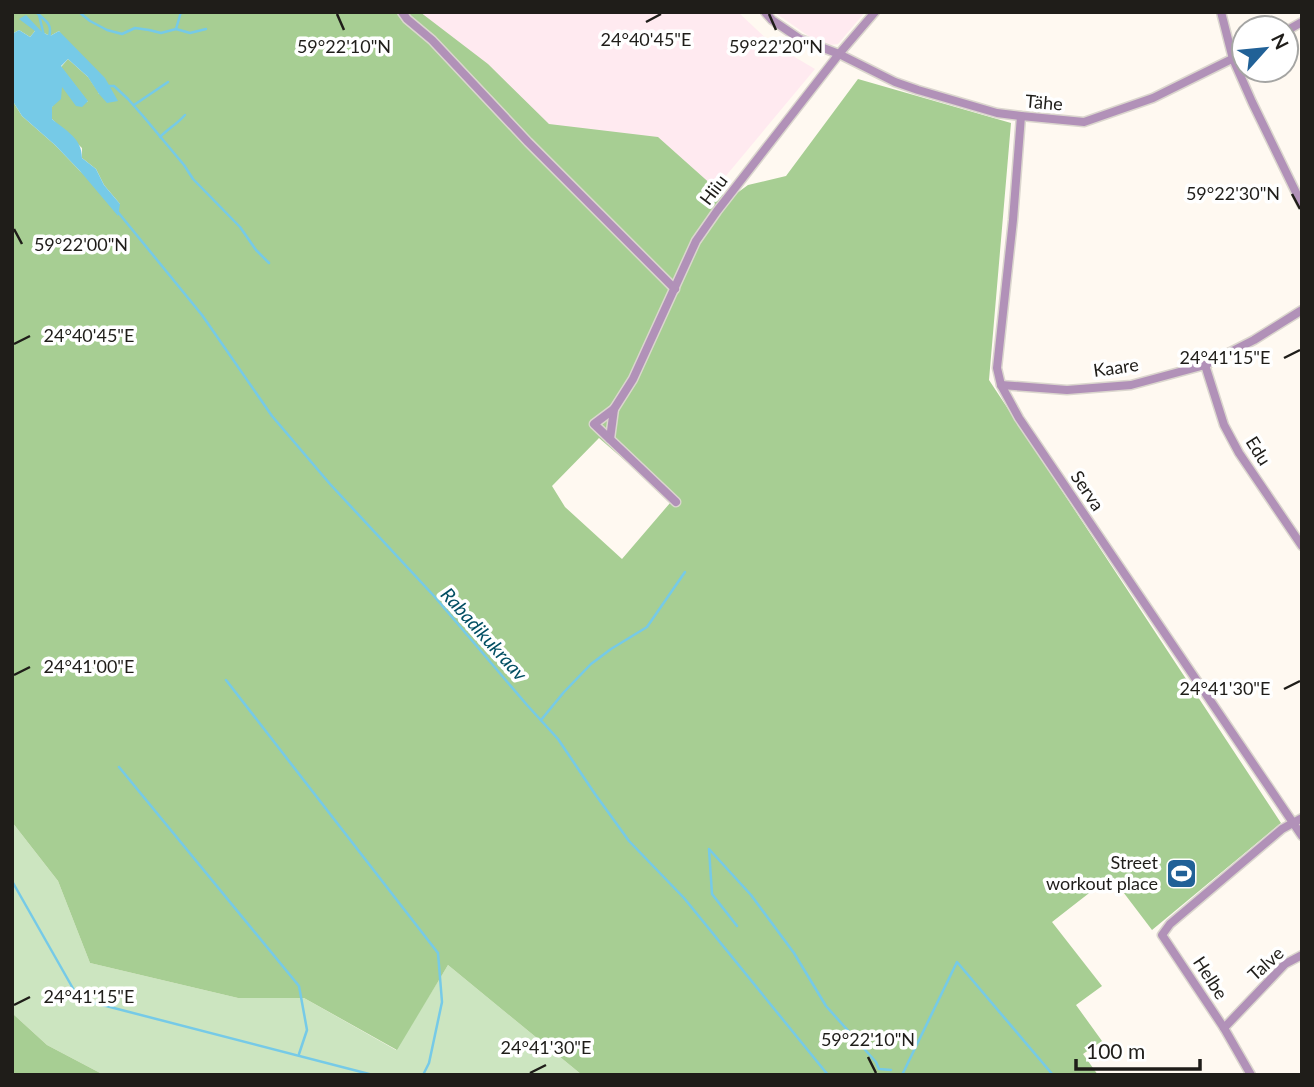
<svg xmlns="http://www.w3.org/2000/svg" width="1314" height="1087" font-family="Lato,sans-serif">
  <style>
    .medical { fill: #ffeaf0 }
    .green { fill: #cce5c0 }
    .forest { fill: #a7ce93; fill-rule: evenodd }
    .water { fill: #76cae7 }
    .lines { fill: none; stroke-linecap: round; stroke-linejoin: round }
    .stream { stroke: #76cae7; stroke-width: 2.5 }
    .street-casing { stroke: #dbd6ce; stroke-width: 11 }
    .street { stroke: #b191b8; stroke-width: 8 }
    .ticks { fill: none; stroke: #1f1d19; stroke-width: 2.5 }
    .labels { text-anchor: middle; stroke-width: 7; stroke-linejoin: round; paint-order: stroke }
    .street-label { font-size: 18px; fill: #1f1d19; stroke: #fff }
    .poi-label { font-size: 18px; fill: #1f1d19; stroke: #fff; text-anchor: end }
    .water-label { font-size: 19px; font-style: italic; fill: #014e62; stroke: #fff }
    .ticks-label { font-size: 18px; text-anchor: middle; fill: #1f1d19; stroke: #fff; stroke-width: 7; stroke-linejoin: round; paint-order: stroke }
  </style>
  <rect width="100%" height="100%" fill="#fff9f1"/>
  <g class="medical">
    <path d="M412,12h326l33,31 44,26 -161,193z"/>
    <path d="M774,12h91l-27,32 -15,2z"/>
  </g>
  <path class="green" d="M12,822l46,59 32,82 148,35h66l92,52 52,-85 134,110h-478l-57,-30 -35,-32z"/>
  <g class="forest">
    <path d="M12,12h408l68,52 61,60 109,13 65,58 10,1 15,-11 38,-9 72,-97 153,44 -22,257 292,443 -129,107 -41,-54 -59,46 50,64 -26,19 26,36 -19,13 15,21h-516l-134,-110 -51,85 -93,-52h-66l-148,-35 -32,-82 -46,-59v-722l10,16 33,29 25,26 40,33 -16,-19 -8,-16 -14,-11v-10l-30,-29v-12l9,-21 27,16 -27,-35 7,-8 20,18 11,17 -40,-63 -9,5 -8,-4 -7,-1 -5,6 -11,-7 -7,4zM599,438l38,33 33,32 -48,56 -57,-52 -13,-21z"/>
    <path d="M12,1013l35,32 57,30h-92z"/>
  </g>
  <path class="water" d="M26,15l16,17 8,4 9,-5 46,47 13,23 -11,2 -8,-9 -11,-17 -20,-18 -7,7 27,35 -6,6 -6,-1 -14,-19 -1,12 -9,8v12c14,12 30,19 30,39l14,11 8,16 16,19 -2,12 -38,-45 -25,-26 -33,-29 -10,-16v-66l7,-4 11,7 5,-6 -16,-12z"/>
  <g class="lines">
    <g class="stream">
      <path d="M36,12c9,9 17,11 13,25"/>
      <path d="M79,12l11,9 17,9 15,4 13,-6 14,2 12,3 15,-4 14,4 16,-4"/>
      <path d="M39,15l5,21"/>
      <path d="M176,29l5,-17"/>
      <path d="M108,86h6l14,13 15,17 41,49 9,14 47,48 16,23 13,13"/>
      <path d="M134,105l34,-23"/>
      <path d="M160,137c9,-9 16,-12 25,-22"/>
      <path d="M117,211l85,104 70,101 58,68 104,112 93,109 31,34 37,55 34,47 55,57 144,177"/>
      <path d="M226,680l212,273 4,49 -13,61 -6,12"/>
      <path d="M541,720l23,-28 27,-28 20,-15 36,-22 38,-55"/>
      <path d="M119,767l180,219 8,44 -8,24"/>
      <path d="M12,881l67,118 294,76"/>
      <path d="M737,926l-25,-32 -3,-45 42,46 43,58 32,53 50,56 3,7 12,1"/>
      <path d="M904,1075l-1,-2 54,-111 96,113"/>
    </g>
    <defs>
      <g id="street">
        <path d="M402,12l5,7 25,21 96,102 147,147"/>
        <path d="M765,12l7,8 28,19 39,15 56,28 23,8 79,23 24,3 63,6 69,-24 91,-45"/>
        <path d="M1221,12l12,47 19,43 50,103"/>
        <path d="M1286,31l16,-9"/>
        <path d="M1021,116l-8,104 -16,148 4,17 18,33 283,418"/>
        <path d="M1205,365l19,60 15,28 63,93"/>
        <path d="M1001,385l66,5 64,-5 74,-20 49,-25 48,-30"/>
        <path d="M610,439l4,-30"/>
        <path d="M676,502l-82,-78 20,-15 19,-30 63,-138 21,-30 122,-157 36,-42"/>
        <path d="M1224,1028l61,-64 17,-9"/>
        <path d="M1251,1075l-27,-47 -62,-93 8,-11 112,-95 20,-11"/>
      </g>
    </defs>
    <use href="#street" class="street-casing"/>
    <use href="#street" class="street"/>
  </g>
  <path class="ticks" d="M337,14l7,16M769,14l7,16M646,22l15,-8M1292,194l8,15M14,229l8,15M14,344l16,-8M1284,358l16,-8M14,675l16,-8M1284,689l16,-8M14,1005l16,-8M868,1057l8,16M530,1073l16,-8"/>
  <defs>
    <symbol id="stadium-square" viewBox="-11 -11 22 22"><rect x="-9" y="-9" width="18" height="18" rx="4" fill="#216197" stroke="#fff"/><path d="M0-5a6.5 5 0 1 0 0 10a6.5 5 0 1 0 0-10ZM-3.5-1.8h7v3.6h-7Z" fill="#fff"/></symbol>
  </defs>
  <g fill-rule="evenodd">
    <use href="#stadium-square" x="1164" y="856" width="35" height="35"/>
  </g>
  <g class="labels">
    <g class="street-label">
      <text transform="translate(1044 103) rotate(5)" y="6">Tähe</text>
      <text transform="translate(714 190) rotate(-53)" y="6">Hiiu</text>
      <text transform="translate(1116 368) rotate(-8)" y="6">Kaare</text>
      <text transform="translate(1258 451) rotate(58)" y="6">Edu</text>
      <text transform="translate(1087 491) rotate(56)" y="6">Serva</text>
      <text transform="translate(1266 964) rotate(-42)" y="6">Talve</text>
      <text transform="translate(1210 978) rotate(57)" y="6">Helbe</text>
    </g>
    <g class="poi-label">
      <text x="1158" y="869">Street<tspan x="1158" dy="21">workout place</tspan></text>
    </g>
    <g class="water-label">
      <text transform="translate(484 634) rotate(48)" y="7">Rabadikukraav</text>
    </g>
  </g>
  <g class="ticks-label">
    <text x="646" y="46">24°40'45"E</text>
    <text x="344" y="53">59°22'10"N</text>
    <text x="776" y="53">59°22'20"N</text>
    <text x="1233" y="200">59°22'30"N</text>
    <text x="81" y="251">59°22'00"N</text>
    <text x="89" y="342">24°40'45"E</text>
    <text x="1225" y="364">24°41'15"E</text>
    <text x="89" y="673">24°41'00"E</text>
    <text x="1225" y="695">24°41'30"E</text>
    <text x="89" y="1003">24°41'15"E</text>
    <text x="868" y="1046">59°22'10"N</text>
    <text x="546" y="1054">24°41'30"E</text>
  </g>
  <rect width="1314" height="1087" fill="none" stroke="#1f1d19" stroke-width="28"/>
  <g transform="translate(1265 49) rotate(63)"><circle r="33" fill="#ffffff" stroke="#a5a5a3" stroke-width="2"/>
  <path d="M0-5L12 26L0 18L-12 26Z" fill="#216197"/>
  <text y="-10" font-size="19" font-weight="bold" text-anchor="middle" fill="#1f1d19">N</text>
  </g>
  <path d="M1076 1059v10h124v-10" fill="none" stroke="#1f1d19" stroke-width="3.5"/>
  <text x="1086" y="1059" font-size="21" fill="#1f1d19" stroke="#ffffff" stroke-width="5" paint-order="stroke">100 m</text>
</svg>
